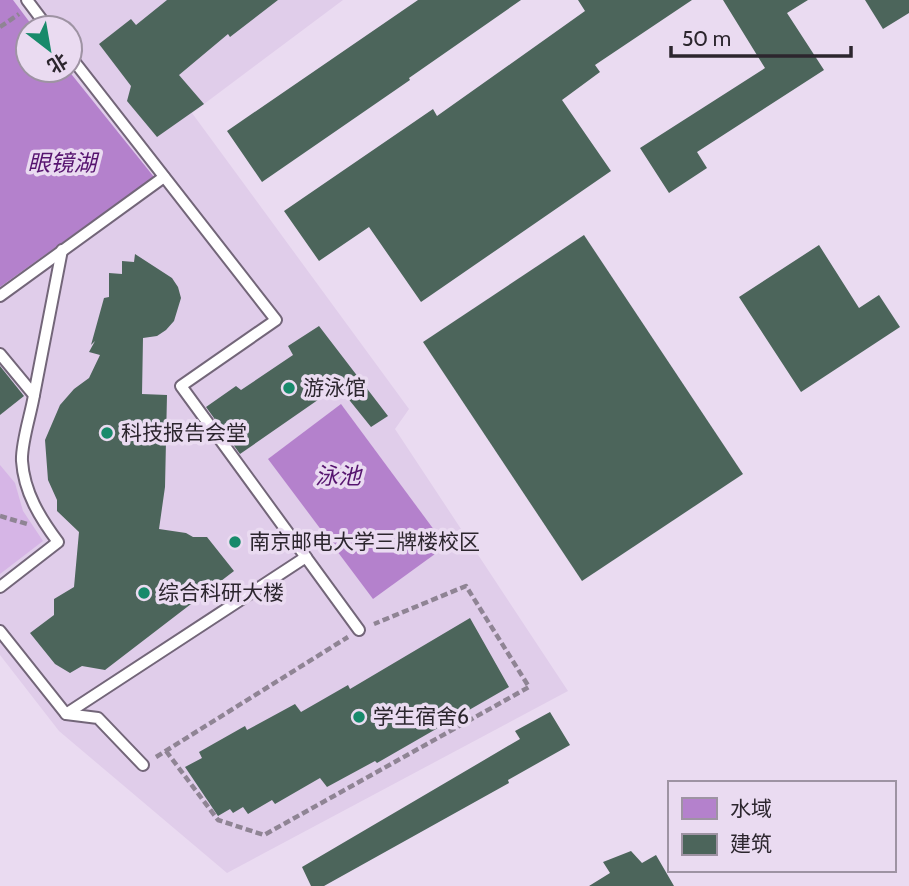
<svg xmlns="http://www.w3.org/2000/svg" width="909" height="886" font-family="Cabin,'Noto Sans SC',sans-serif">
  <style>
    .built { fill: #e0cdea; fill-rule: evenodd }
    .green { fill: #d6b5e6 }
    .water { fill: #b481cc }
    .building { fill: #4c655b }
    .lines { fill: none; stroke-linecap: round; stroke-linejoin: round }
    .lane-casing { stroke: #736679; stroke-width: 14 }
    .path { stroke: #8f8494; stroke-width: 4.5; stroke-dasharray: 7 3.5; stroke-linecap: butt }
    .lane { stroke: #fff; stroke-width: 10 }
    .poi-dot { fill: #188a6b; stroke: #eadbf1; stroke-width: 2.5 }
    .labels { text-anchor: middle; stroke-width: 7; stroke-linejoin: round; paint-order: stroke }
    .poi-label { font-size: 21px; fill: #2c262e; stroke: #eadbf1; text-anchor: start }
    .water-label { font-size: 23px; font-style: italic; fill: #56146f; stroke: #eadbf1 }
  </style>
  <rect width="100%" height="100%" fill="#eadbf1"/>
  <path class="built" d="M0,0h343l-151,113 217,296 -14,20 173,262 -341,182 -168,-142 -59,-76zM28,28h42v42h-42z"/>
  <path class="green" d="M0,465l15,18 8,28 20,30 -43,33z"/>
  <g class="water">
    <path d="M0,0h13l21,28h-6v42h40l86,107 -154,110z"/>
    <path d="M341,404l105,142 -73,53 -105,-140z"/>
  </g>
  <g class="building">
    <path d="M167,0h111l-48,37 -2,-3 -49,41 25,29 -47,33 -30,-36 4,-15 -32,-42 32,-25 5,6z"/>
    <path d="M418,0h103l-112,78 1,2 -148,102 -35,-51z"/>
    <path d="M578,0h114l-97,65 5,7 -38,28 49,71 -190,131 -52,-75 -50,34 -35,-50 149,-102 4,7 148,-105z"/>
    <path d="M723,0h85l-21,13 37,57 -127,82 10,16 -38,25 -29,-45 125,-80z"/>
    <path d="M865,0h44v13l-26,16z"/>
    <path d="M584,235l159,239 -161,107 -159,-239z"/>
    <path d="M819,245l40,63 20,-13 21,32 -99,65 -62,-95z"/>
    <path d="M135,254l37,24 6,9 3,11 -7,23 -8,9 -9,6 -14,2 -1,56 25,1 -2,92 -6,42 27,4 7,4h14l27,34 -129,99 -23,-4 -12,7 -15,-9 -25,-31 24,-18v-16l20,-12 5,-55 -22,-21v-11l-9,-20 -3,-40 15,-35 14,-16 15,-11 11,-23 -11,-3 6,-11 -4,4 13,-47 5,-1v-24l13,1v-13l12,1z"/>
    <path d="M319,326l69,90 -17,11 -33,-41 -98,68 -34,-47 30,-21 5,4 52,-35 -5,-9z"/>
    <path d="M0,366l24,30 -24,19z"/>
    <path d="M470,618l39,69 -132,76 -2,-2 -48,26 -7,-9 -45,26 -3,-4 -24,14 -5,-7 -10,6 -3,-4 -12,7 -33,-49 17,-9 -3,-6 46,-26 2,4 48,-26 6,8 47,-27 2,4z"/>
    <path d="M550,712l20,33 -62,35 1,3 -185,103h-13l-9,-19 218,-128 -5,-8z"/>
    <path d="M631,851l11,12 14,-8 18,31h-85l21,-13 -7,-11z"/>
  </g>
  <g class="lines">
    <defs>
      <g id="lane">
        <path d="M27,0l21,28"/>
        <path d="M70,56l206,264 -95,66 178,244"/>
        <path d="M0,296l164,-119"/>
        <path d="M0,354l34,41c-3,19 -13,48 -12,66 2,31 18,57 36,81l-58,45"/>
        <path d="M34,395l28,-145"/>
        <path d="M0,631l66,83 32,4 45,47"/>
        <path d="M66,714l240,-157"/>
      </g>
    </defs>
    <use href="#lane" class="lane-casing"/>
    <g class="path">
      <path d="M0,27l19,-13"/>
      <path d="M0,516l27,8"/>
      <path d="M166,751l52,69 46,15 265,-148 -63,-101 -92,38"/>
      <path d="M156,757l192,-120"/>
    </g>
    <use href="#lane" class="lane"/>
  </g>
  <g class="poi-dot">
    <circle cx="289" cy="388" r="7"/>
    <circle cx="107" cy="433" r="7"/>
    <circle cx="235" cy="542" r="7"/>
    <circle cx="144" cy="593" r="7"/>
    <circle cx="359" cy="717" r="7"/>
  </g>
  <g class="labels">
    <g class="poi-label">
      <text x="303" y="395">游泳馆</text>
      <text x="121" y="440">科技报告会堂</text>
      <text x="249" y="549">南京邮电大学三牌楼校区</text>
      <text x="158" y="600">综合科研大楼</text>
      <text x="373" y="724">学生宿舍6</text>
    </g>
    <g class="water-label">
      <text x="62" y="171">眼镜湖</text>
      <text x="338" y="484">泳池</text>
    </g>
  </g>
  <rect x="668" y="781" width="228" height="91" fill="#eadbf1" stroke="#9e93a3" stroke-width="2"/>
  <rect x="682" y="798" width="35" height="21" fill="#b481cc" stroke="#9e93a3" stroke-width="2"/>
  <text x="730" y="816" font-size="21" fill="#2c262e">水域</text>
  <rect x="682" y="834" width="35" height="21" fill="#4c655b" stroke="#9e93a3" stroke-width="2"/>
  <text x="730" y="851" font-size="21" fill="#2c262e">建筑</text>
  <g transform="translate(49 49) rotate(149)"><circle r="33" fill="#eadbf1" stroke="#9e93a3" stroke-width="2"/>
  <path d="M0-5L12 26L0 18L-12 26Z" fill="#188a6b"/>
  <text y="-10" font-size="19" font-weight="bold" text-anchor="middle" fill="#2c262e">北</text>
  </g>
  <path d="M671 46v10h180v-10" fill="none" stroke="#2c262e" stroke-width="3.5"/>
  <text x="682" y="46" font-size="21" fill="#2c262e" stroke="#eadbf1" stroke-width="5" paint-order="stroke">50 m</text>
</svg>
